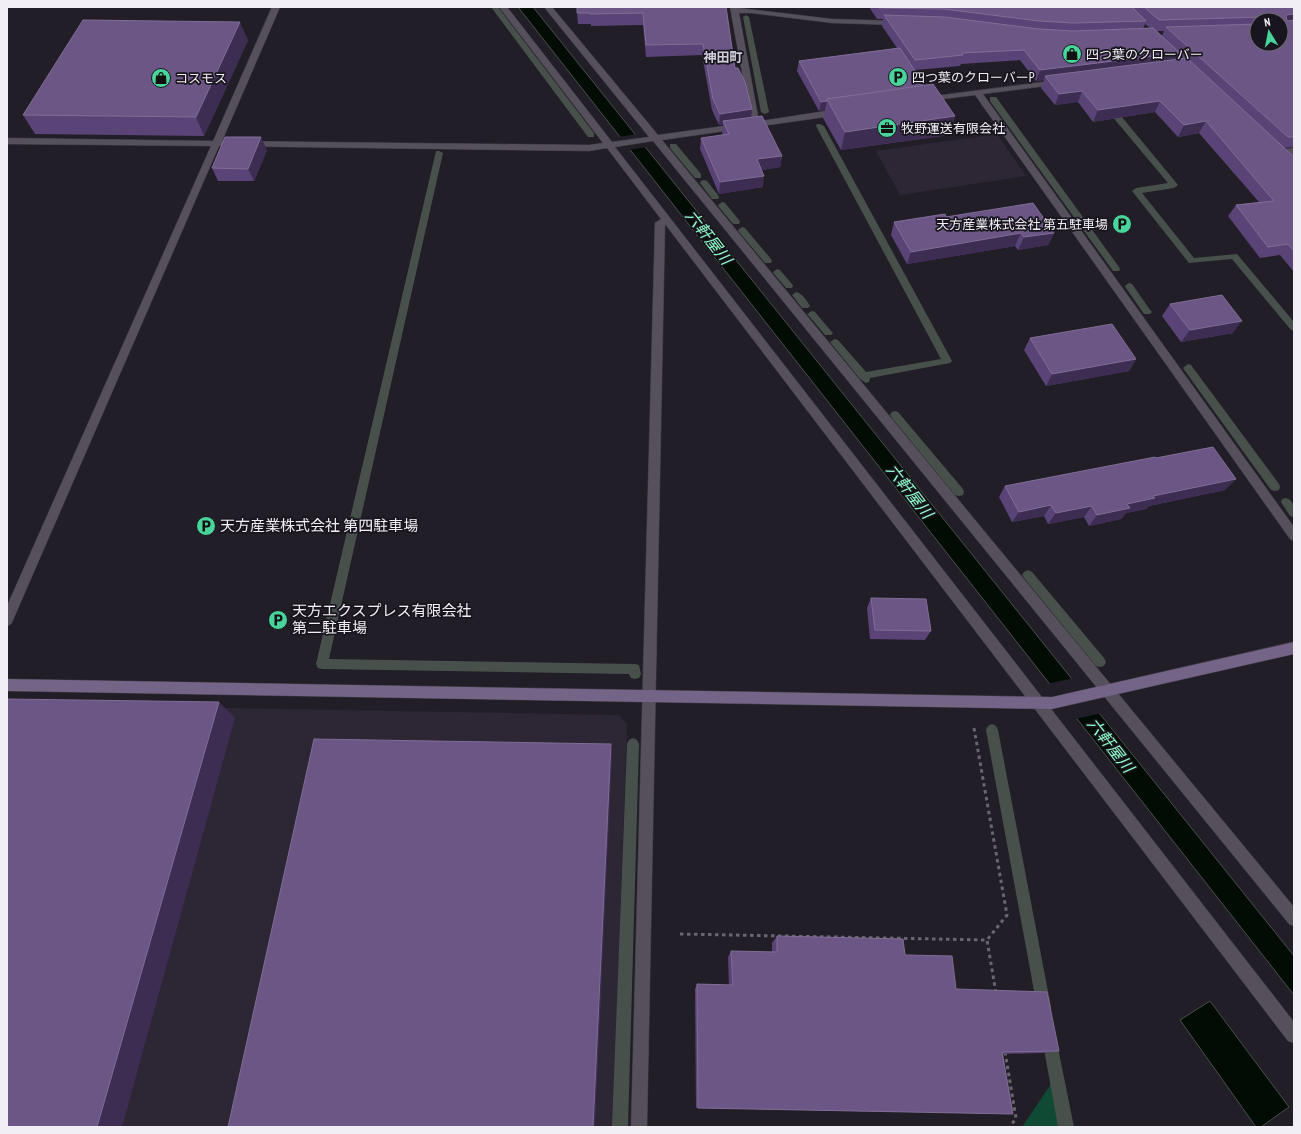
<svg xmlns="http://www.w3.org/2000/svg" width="1301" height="1134" font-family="'PT Sans Narrow','Noto Sans JP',sans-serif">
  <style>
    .built { fill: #2c2635 }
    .green { fill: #0f4b34 }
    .water { fill: #000c04; stroke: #48504c }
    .pier { fill: #221e28 }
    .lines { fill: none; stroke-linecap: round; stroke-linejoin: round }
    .stream { fill: #48504c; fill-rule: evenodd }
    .street-casing { stroke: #3e3b42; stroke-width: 1 }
    .secondary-casing { stroke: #3e3b42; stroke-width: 1 }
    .path { stroke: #6a666f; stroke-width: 3; stroke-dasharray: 3.5 3.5; stroke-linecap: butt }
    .street { fill: #55505c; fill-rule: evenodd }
    .secondary { fill: #746588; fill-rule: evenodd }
    .wall { fill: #5a4477; fill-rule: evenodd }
    .shaded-wall { fill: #3d2d52 }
    .building { fill: #6b5685; stroke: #806e96 }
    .labels { text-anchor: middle; stroke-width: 3.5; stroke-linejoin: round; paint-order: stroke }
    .far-poi-label { font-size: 13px; fill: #f1eef5; stroke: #18151e; text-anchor: start }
    .far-neighbourhood-label { font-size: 13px; font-weight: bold; fill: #d1ccda; stroke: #18151e }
    .poi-label { font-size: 15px; fill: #f1eef5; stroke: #18151e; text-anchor: start }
    .water-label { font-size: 16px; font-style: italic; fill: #90ffcc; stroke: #18151e }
  </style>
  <rect width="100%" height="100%" fill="#221e28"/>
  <g class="built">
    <path d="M997,134l29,42 -126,19 -24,-44z"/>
    <path d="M7,704l612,11 8,9 -14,403h-606z"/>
  </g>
  <path class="green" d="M1051,1084l7,43h-36z"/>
  <g class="water">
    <path d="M518,7h15l761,949v39z"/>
    <path d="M1210,1001l79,106 -28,20h-5l-76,-107z"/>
  </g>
  <g class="pier">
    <path d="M638,134l10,13 -20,3 -10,-13z"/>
    <path d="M1074,678l28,35 -27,6 -28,-35z"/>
  </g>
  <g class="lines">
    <g class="stream">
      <path d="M491,7h7l96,126v4h-6z"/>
      <path d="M746,15l3,2 20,95 -4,2 -4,-2 -18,-95z"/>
      <path d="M990,97h6l123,170 1,2 -1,2h-6l-123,-170z"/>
      <path d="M1106,105h6l66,80 -4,3 -32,5 52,65 43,-4 57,68v9l-3,-1 -59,-71 -43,4 -57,-72 4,-3 32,-5 -62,-74z"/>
      <path d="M817,124h3l4,2 128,235 -2,2 -80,15 -1,4 -3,1 -6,-4 -30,-37 5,-3 3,1 28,32 75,-13 -125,-233z"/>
      <path d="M670,144h6l25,30v4h-6l-25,-30z"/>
      <path d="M436,151h3l4,2 -114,506 306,5 4,1 2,9 -2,4 -4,1 -4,-1 -2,-4 -307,-5 -4,-1 -2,-4z"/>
      <path d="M704,180l3,1 11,14 1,2 -1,2h-6l-12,-16 1,-2z"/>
      <path d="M722,202l3,1 14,17 1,2 -1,2h-6l-14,-17 -1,-2z"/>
      <path d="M742,227l3,1 26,31 1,2 -1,2h-6l-26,-31 -1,-2z"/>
      <path d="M777,269l3,1 12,14 1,2 -1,2h-6l-12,-14 -1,-2z"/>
      <path d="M1129,283l3,1 18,26 2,2 -2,2h-6l-18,-26 -1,-2z"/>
      <path d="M796,292c6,1 11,9 14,14l-2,2h-6l-10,-13z"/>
      <path d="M812,311l3,1 16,19 2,2 -2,2h-6l-16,-19 -2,-2z"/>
      <path d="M1188,364l3,1 88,119 1,3 -1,3 -4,1 -4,-1 -86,-119 -2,-3z"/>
      <path d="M895,411l3,1 65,77 1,3 -1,3 -4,1 -4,-1 -63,-77 -2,-3 2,-3z"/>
      <path d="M1286,498c9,3 8,11 8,19l-4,-1 -9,-14 1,-3z"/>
      <path d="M1028,570l4,2 72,86 2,4 -2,4 -4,1 -4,-1 -72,-88 -2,-3 2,-3z"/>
      <path d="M992,724l4,2 2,4 53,277 -2,5 -5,2 -5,-2 -2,-5 -51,-277 2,-4z"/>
      <path d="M633,738l4,2 2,4 -11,383h-16l15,-383 2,-4z"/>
      <path d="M1049,1031l5,2 2,5 18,89h-16l-16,-89 2,-5z"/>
    </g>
    <defs>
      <g id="street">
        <path d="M272,7h8l-58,134 367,4 14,-2 -104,-136h8l105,135 37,-5 -105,-130h8l106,128 95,-13 -3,-6 -20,-109 102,12 68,2 1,2 -4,2 -65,-2 -81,-10h-12l19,103 3,5 78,-12 4,3 -4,3 -177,25 632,767v19l-5,-2 -636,-783 -38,6 679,875v21l-6,-2 -623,-817 -18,903h-16l24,-904 6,-4 -54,-71 -18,3 -370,-5 -206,474 -2,4 -4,2v-20l204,-460 -204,-2v-6l206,3z"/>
        <path d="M1059,80l4,2 -1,2 -79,10 311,433v14l-4,-2 -315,-444 -48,6 -4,-2 4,-2z"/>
        <path d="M1294,148v6l-15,2 -4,-3 4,-3z"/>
      </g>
      <path id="secondary" d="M1294,642v12l-242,55 -1045,-18v-12l1045,18z"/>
    </defs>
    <use href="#street" class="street-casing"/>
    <use href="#secondary" class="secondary-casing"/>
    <g class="path">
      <path d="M974,728l33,187 -20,25"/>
      <path d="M680,934l307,6 9,53"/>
      <path d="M1005,1052l11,66 -6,9"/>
    </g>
    <use href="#street" class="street"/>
    <use href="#secondary" class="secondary"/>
  </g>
  <g class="wall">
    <path d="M726,7l9,61 17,41 -1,8 31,39 -2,11 -18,3 1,17 -44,7 -19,-45 1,-11 22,-3 -1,-2 1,-8h-4l-7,-15 -10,-55 -56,2 -3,-32 -52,1v-2h-13l-1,-11z"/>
    <path d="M869,7h425v140l-10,1 7,6 3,-5v123l-14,-17 -20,3 -32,-42 8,-11 23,-3 -60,-69 -21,4 -23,-25 -62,10 -15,-20 -23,3 -14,-17 3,-8 -8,1 -16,-21 -59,4 -1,2 -45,4 10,16 30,30 -6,19 -108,15 -18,-32 2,-8 -6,1 -22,-40 2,-10 98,-13 -15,-22 1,-7h-6zM1257,20h24l-24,24zM1145,24l5,4 -7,1zM1157,31h7l-2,5zM1179,55l4,3 -6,1z"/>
    <path d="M248,40l-44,96 -169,-2 -12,-19z"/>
    <path d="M267,150l-13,31h-36l-6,-13z"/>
    <path d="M946,217l108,16 -6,12 -30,5 -3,-4 -108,18 -16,-29 3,-13z"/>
    <path d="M1170,304l63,29 -52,9 -19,-26z"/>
    <path d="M1030,338l106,21 -7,12 -83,15 -22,-36z"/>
    <path d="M1156,458l69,32 -76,16 -3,3 -20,4 -5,6 -32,7 -5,-9 -36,7 -4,-8 -32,6 -13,-25 6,-11z"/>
    <path d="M871,598l60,33 -6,9 -55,-1 -3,-31z"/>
    <path d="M777,936l128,19 51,34 103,62 -17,2 -39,1 10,60 -317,-6 -1,-119 2,-5 32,1 -1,-28 3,-6 41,1v-9z"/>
  </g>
  <g class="shaded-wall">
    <path d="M1294,14v10l-13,2 5,-11z"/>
    <path d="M240,22l8,18 -44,96 -8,-19z"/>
    <path d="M1180,53l-5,10 -130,13 -1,4 -8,1 4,-11z"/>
    <path d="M1082,91l-4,11 -23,3 4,-11z"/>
    <path d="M827,101l-2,9 -6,1 2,-9z"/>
    <path d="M1160,101l-5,11 -62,10 5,-12z"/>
    <path d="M752,109l-1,12h-28v4h-4l1,-11z"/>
    <path d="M955,116l-6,19 -108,15 4,-18z"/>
    <path d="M1206,121l-7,12 -21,4 6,-12z"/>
    <path d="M261,137l6,13 -13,31 -6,-12z"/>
    <path d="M782,156l-2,11 -24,4 1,-12z"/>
    <path d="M764,176l-1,11 -44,7 1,-12z"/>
    <path d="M1021,233l-6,13 -108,18 4,-12z"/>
    <path d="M1054,233l-6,12 -30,5 6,-13z"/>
    <path d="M1242,321l-9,12 -52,9 9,-12z"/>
    <path d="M1136,359l-7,12 -83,15 6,-12z"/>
    <path d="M1236,479l-11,11 -76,16 -3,3 -20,4 -5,6 -32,7 8,-11 30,-11 26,-8z"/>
    <path d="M1051,505l-7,11 -32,6 7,-10z"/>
    <path d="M1092,506l-8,11 -36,7 8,-11z"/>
    <path d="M219,702l16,16 -113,409h-25z"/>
    <path d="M611,744l1,11 -17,372h-2z"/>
  </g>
  <g class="building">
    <path d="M577,7h149l9,61h3l7,14 7,27 -32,5 -7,-15 -10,-55 -57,1 -3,-32 -53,1v-1h-13z"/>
    <path d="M879,7h253l14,14 -73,2 -34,-2 -95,-12 -65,-1z"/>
    <path d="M1144,7h150v7l-8,1 1,6 7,-1v117h-6l-122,-110 91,-3v20h24v-24h-16l-1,-3 -105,3z"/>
    <path d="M884,15l60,2 95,12 34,2 80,-3 27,25 -140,17 -16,-20 -62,3 1,2 -48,5z"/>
    <path d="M83,20l157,2 -44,95 -173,-2z"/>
    <path d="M900,48l25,38 -98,13v2l-6,1 -22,-41z"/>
    <path d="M1187,58l107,99v94l-6,-7 -20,3 -32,-42 38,-4 -68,-80 -22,4 -24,-24 -62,9 -16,-19 -23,3 -14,-18z"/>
    <path d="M933,84l22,32 -110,16 -18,-33z"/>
    <path d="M762,116l20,40 -25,3 7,17 -44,6 -19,-44 28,-4 -6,-13z"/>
    <path d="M225,137h36l-13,32 -36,-1z"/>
    <path d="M1033,203l21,30 -30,4 -3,-4 -110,19 -17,-30 51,-8 1,3z"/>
    <path d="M1222,295l20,26 -52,9 -20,-26z"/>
    <path d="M1112,324l24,35 -84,15 -22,-36z"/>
    <path d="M1213,447l23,32 -83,17 2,2 -28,6 3,4 -33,7 -5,-9 -36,7 -5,-8 -32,7 -14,-26 150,-29 1,1z"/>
    <path d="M871,598l55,1 5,32 -56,-1z"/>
    <path d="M7,699l212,3 -122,425h-90z"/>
    <path d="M314,739l297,5 -18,383h-365z"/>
    <path d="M777,936l126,3 2,16 47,1 4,33 91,3 12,59 -57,1 11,62 -315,-6 -1,-124 36,1 -2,-34 46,1z"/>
  </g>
  <defs>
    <symbol id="shop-disc" viewBox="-11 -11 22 22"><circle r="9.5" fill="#49d49c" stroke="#18151e"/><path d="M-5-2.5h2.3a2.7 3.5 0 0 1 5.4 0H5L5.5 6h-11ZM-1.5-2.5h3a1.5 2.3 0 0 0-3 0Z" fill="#111"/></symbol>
    <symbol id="parking-disc" viewBox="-11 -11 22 22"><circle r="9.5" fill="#49d49c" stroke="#18151e"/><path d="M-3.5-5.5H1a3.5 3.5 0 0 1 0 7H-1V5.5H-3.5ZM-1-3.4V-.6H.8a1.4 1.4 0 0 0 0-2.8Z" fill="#111"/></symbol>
    <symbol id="office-disc" viewBox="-11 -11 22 22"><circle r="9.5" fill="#49d49c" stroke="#18151e"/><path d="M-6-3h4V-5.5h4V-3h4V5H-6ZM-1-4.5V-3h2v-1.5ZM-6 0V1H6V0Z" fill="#111"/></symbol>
  </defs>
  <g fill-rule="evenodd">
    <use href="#shop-disc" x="1061" y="43" width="22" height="22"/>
    <use href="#parking-disc" x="887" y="66" width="22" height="22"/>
    <use href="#shop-disc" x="150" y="67" width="22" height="22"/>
    <use href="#office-disc" x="876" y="117" width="22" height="22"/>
    <use href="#parking-disc" x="1111" y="213" width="22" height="22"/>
    <use href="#parking-disc" x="195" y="515" width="22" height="22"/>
    <use href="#parking-disc" x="267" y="609" width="22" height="22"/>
  </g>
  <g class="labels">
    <g class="far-poi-label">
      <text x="1086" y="59">四つ葉のクローバー</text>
      <text x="912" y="82">四つ葉のクローバーP</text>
      <text x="175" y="83">コスモス</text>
      <text x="901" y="133">牧野運送有限会社</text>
      <text x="1108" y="229" text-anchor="end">天方産業株式会社 第五駐車場</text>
    </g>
    <g class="far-neighbourhood-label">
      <text x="723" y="62">神田町</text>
    </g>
    <g class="poi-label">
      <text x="220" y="531">天方産業株式会社 第四駐車場</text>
      <text x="292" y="616">天方エクスプレス有限会社<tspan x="292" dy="17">第二駐車場</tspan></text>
    </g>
    <g class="water-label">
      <text transform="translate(709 237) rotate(52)" y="6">六軒屋川</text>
      <text transform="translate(910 491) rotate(52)" y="6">六軒屋川</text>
      <text transform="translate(1111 745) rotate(52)" y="6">六軒屋川</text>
    </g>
  </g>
  <rect width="1301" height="1134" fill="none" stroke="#f1eef5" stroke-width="16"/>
  <g transform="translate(1269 32) rotate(350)"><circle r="19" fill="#18151e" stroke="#6f6c74"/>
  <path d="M0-3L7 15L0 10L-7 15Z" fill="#49d49c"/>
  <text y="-6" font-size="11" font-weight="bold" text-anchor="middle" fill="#f1eef5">N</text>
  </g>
</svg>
